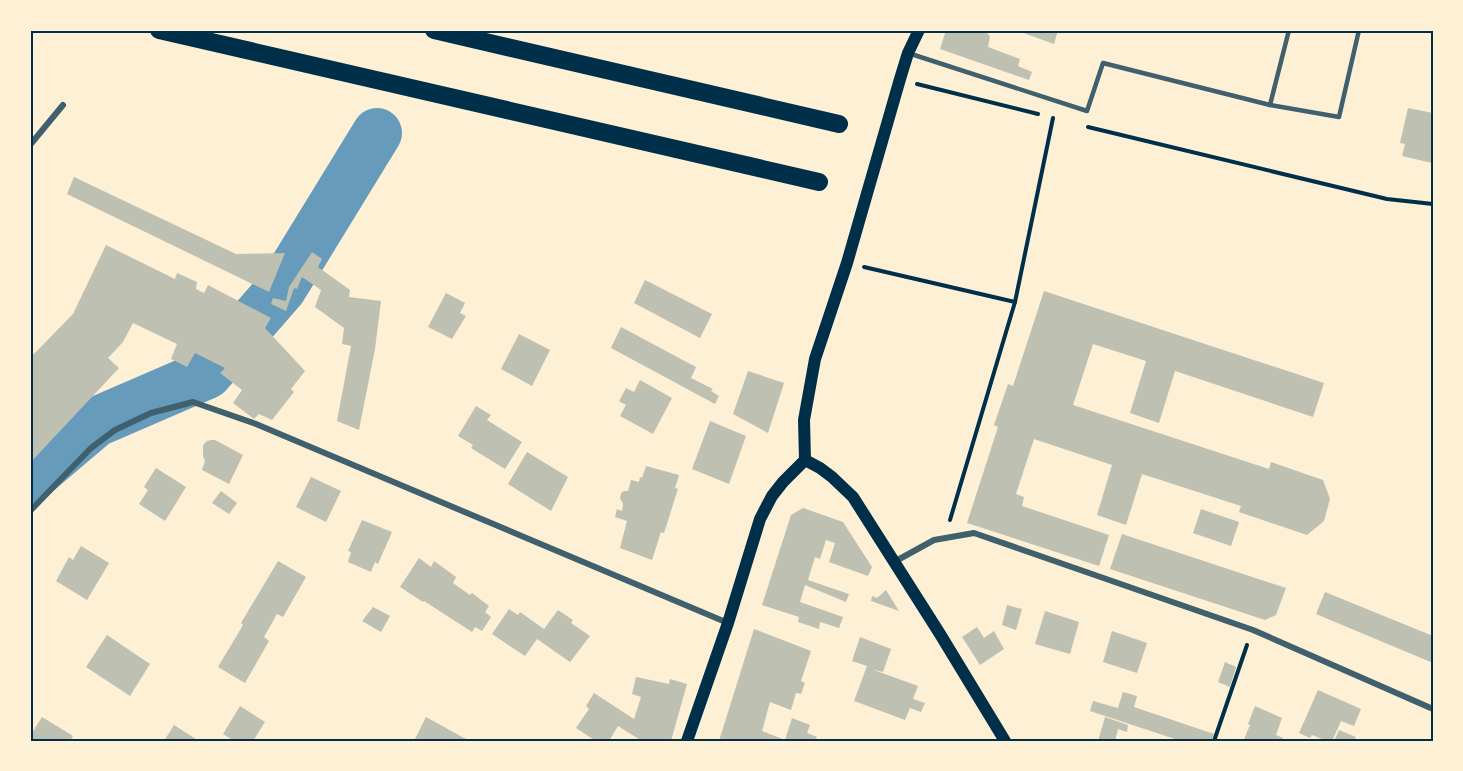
<svg xmlns="http://www.w3.org/2000/svg" width="1463" height="771" font-family="Overpass,sans-serif">
  <style>
    .lines { fill: none; stroke-linecap: round; stroke-linejoin: round }
    .river { stroke: #669bbc; stroke-width: 50 }
    .building { fill: #bec0b2 }
    .path { stroke: #003049; stroke-width: 4 }
    .service { stroke: #3f606c; stroke-width: 4.5 }
    .minor { stroke: #3f606c; stroke-width: 6 }
    .secondary { stroke: #003049; stroke-width: 12 }
    .motorway { stroke: #003049; stroke-width: 18 }
    .neatline { fill: none; stroke: #003049; stroke-width: 2 }
  </style>
  <rect width="100%" height="100%" fill="#fdf0d5"/>
  <g class="lines">
    <path class="river" d="M30,478l66,-56 111,-48 75,-86 95,-155"/>
  </g>
  <g class="building">
    <path d="M946,30h34l7,3 3,3 -2,11 32,12 -2,7 14,6 -3,8 -89,-31z"/>
    <path d="M1015,30h43l-4,14z"/>
    <path d="M1408,108l25,5 -1,50 -30,-7 3,-12 -5,-1z"/>
    <path d="M74,177l162,77 49,-1 -16,39 -202,-98z"/>
    <path d="M106,245l69,34 2,-6 20,9 -1,7 8,4 4,-8 63,33 -6,10 40,43 -14,18 3,3 -22,28 -13,-6 -5,5 -21,-16 9,-13 -22,-17 5,-5 -30,-15 -8,14 -16,-8 6,-15 -44,-21 -10,19 -15,16 11,10 -89,95v-105l43,-44z"/>
    <path d="M312,252l10,7 -4,8 32,23 -1,7 32,4 -6,48 -16,81 -22,-9 14,-75 -9,-2 2,-16 -29,-21 6,-17 -19,-13 -5,12 -3,-1 -8,23 -15,-7 2,-6 13,3 3,-14z"/>
    <path d="M645,280l67,34 -12,24 -66,-35z"/>
    <path d="M1044,291l280,92 -11,34 -138,-46 -16,52 -29,-10 16,-52 -53,-17 -20,61 196,64 2,-7 52,18 7,19 -6,22 -17,14 -68,-23 2,-6 -99,-32 -16,51 -29,-10 15,-50 -78,-26 -18,55 8,3 -2,9 87,29 -10,31 -132,-43 31,-96 -4,-2 14,-41 5,2z"/>
    <path d="M446,293l19,10 -5,10 6,3 -14,23 -24,-12z"/>
    <path d="M621,327l75,40 -5,11 22,11 -2,2 8,5 -4,8 -104,-56z"/>
    <path d="M519,334l31,16 -18,36 -31,-17z"/>
    <path d="M748,371l36,12 -16,50 -35,-19z"/>
    <path d="M640,380l32,18 -19,36 -33,-18 6,-11 -7,-4 7,-13 8,4z"/>
    <path d="M476,406l15,9 -4,5 35,22 -17,27 -34,-21 2,-3 -15,-9z"/>
    <path d="M710,421l36,15 -17,48 -37,-15z"/>
    <path d="M211,440h4l28,15 -14,29 -27,-14 3,-9 -2,-5v-11l4,-4z"/>
    <path d="M527,452l41,25 -17,34 -43,-27z"/>
    <path d="M646,466l33,9 -4,13 3,1 -14,44 -3,-1 -9,28 -32,-12 7,-27 -12,-4 2,-8 5,2 1,-7 -3,-6 1,-5 3,-2h4l3,-11 8,2 1,-5 2,1z"/>
    <path d="M156,468l30,19 -21,34 -26,-17 9,-14 -4,-3z"/>
    <path d="M311,477l30,14 -15,31 -30,-15z"/>
    <path d="M221,491l16,12 -8,11 -17,-11z"/>
    <path d="M803,508l40,14 29,45 -4,9 -39,-14 6,-19 -9,-3 -6,19 -5,-2 -7,23 41,14 -3,8 -41,-17 -5,17 43,15 -4,11 -19,-6 -1,7 -21,-7 1,-5 -37,-12 29,-90z"/>
    <path d="M1201,509l38,13 -8,24 -38,-13z"/>
    <path d="M362,520l30,12 -14,32 -3,-2 -4,10 -23,-10 3,-10 -3,-1z"/>
    <path d="M1122,534l164,54 -10,27 -11,5 -155,-51z"/>
    <path d="M81,546l28,17 -22,37 -31,-19 13,-24 4,3z"/>
    <path d="M419,558l12,9 3,-6 22,16 -3,6 17,12 2,-2 17,13 -4,6 6,5 -9,14 -7,-4 -3,5 -48,-31 -1,1 -23,-15z"/>
    <path d="M278,561l28,16 -23,40 -6,-3 -13,23 5,4 -24,42 -27,-16 25,-42 -2,-2z"/>
    <path d="M886,590l13,21 -28,-10 1,-5 5,2z"/>
    <path d="M1325,592l108,44v27l-117,-49z"/>
    <path d="M1007,605l15,4 -6,21 -14,-5z"/>
    <path d="M373,607l17,9 -9,16 -19,-11z"/>
    <path d="M509,609l9,6 2,-3 24,17 14,-19 15,10 -2,3 19,13 -20,26 -33,-23 -12,17 -33,-22z"/>
    <path d="M1045,611l34,11 -9,32 -35,-10z"/>
    <path d="M977,627l7,11 10,-7 10,18 -24,16 -18,-28z"/>
    <path d="M754,629l57,22 -10,30 4,2 -4,11 -5,-1 -5,17 -21,-8 -8,29 23,9 7,-22 18,7 -3,8 10,4 -2,4h-96z"/>
    <path d="M1112,631l35,12 -10,30 -34,-11z"/>
    <path d="M107,635l43,29 -20,32 -44,-29z"/>
    <path d="M860,637l31,12 -8,23 -12,-3 47,17 -5,13 12,4 -4,9 -11,-4 -5,12 -51,-19 13,-35 -15,-5z"/>
    <path d="M1225,662l11,5 -6,20 -12,-5z"/>
    <path d="M636,677l33,7 1,-5 17,5 -16,57h-29l-24,-15 -9,15h-13l-20,-13 13,-19 -3,-3 8,-13 40,26 7,-22 -9,-3z"/>
    <path d="M1318,690l43,19 -7,17 -13,-5 -9,20h-5l-15,-6 -2,3 -11,-5z"/>
    <path d="M1123,692l14,4 -3,11 80,27 -3,7h-30l-91,-30 3,-10 25,7z"/>
    <path d="M240,706l25,16 -12,19h-19l-11,-7z"/>
    <path d="M1255,706l27,12 -6,17 7,3 -1,3h-33l-5,-2 6,-14 -2,-1z"/>
    <path d="M42,717l31,19 -3,5h-40v-5z"/>
    <path d="M426,717l38,21 7,3h-57z"/>
    <path d="M1105,717l23,8 -1,7 -9,-3 -3,12h-17z"/>
    <path d="M174,725l25,16h-35z"/>
    <path d="M1339,730l17,7 -2,4h-20z"/>
  </g>
  <g class="lines">
    <g class="path">
      <path d="M917,84l121,30"/>
      <path d="M1088,127l299,72 46,5"/>
      <path d="M864,267l151,35"/>
      <path d="M950,520l65,-218 38,-184"/>
      <path d="M1214,741l33,-96"/>
    </g>
    <g class="service">
      <path d="M1289,30l-19,75 69,12 20,-87"/>
      <path d="M908,53l179,58 16,-48 167,42"/>
    </g>
    <g class="minor">
      <path d="M30,145l33,-40"/>
      <path d="M30,511l61,-63 24,-18 36,-17 42,-11 63,22 472,199"/>
      <path d="M894,562l40,-22 40,-7 279,97 180,79"/>
    </g>
    <g class="secondary">
      <path d="M805,460l15,8 12,9 21,20 87,137 65,107"/>
      <path d="M687,741l41,-118 32,-104 12,-23 11,-14 22,-22 -1,-40 11,-61 32,-96 53,-184 8,-26 11,-23"/>
    </g>
    <g class="motorway">
      <path d="M159,30l660,152"/>
      <path d="M434,30l405,94"/>
    </g>
  </g>
  <rect width="1463" height="771" fill="none" stroke="#fdf0d5" stroke-width="63"/>
  <rect x="32" y="32" width="1400" height="708" class="neatline"/>
</svg>
